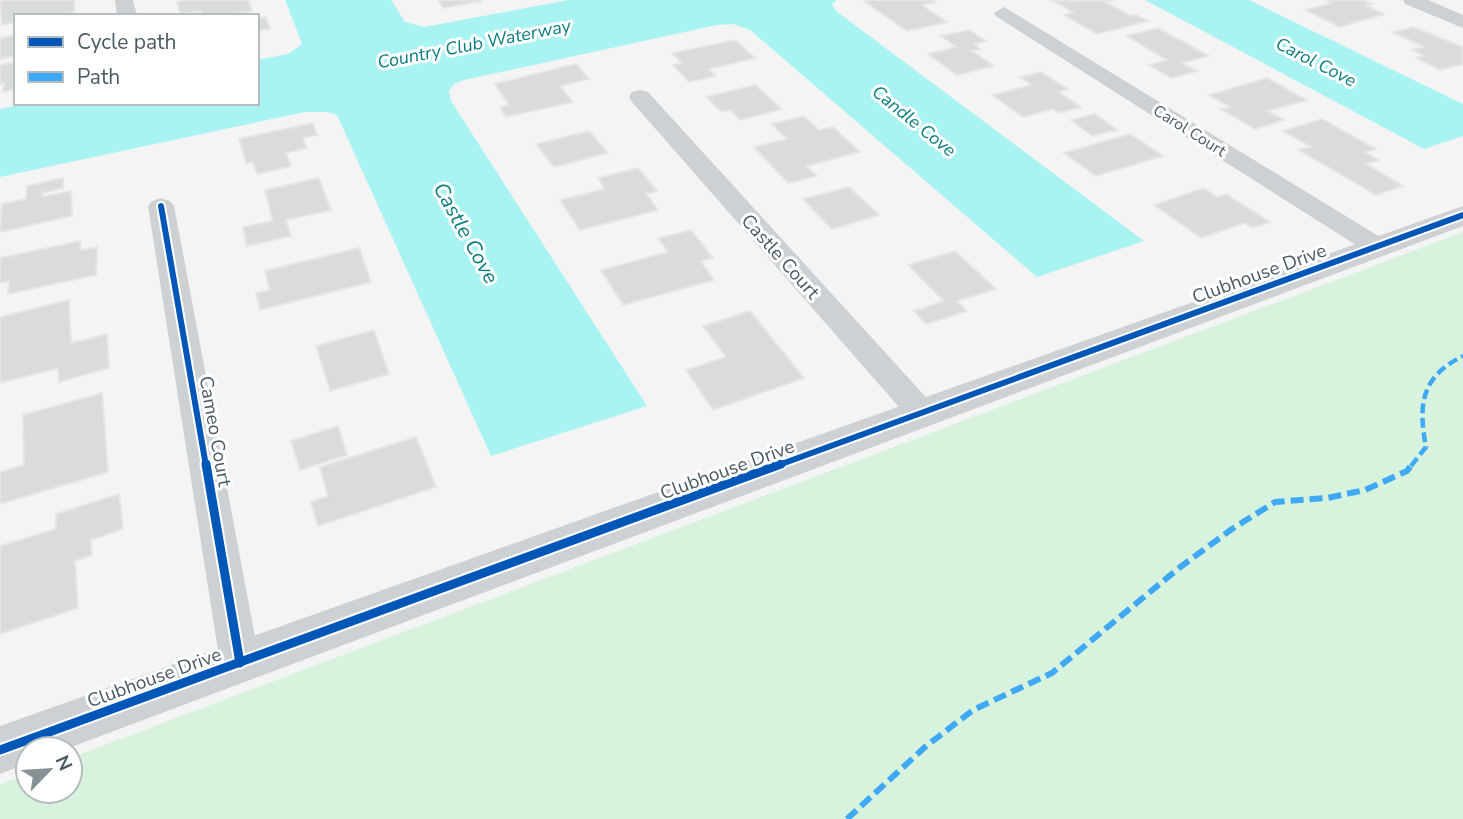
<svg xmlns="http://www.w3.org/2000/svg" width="1463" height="819" font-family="'Nunito Sans',sans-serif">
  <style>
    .green { fill: #d8f3dd }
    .water { fill: #aaf3f3 }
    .building { fill: #dadcdc; stroke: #e5e6e7; stroke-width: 2 }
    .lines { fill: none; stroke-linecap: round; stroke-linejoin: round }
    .minor { fill: #cdd1d3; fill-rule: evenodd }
    .tertiary { fill: #cdd1d3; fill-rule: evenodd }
    .quiet-far1 { stroke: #3fa9f5; stroke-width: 4.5; stroke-dasharray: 10 4.5; stroke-linecap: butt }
    .quiet { stroke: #3fa9f5; stroke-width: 6; stroke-dasharray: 13 6; stroke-linecap: butt }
    .cycleway-far1-casing { stroke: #fff; stroke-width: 10 }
    .cycleway-casing { stroke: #fff; stroke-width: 13 }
    .cycleway-far1 { stroke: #0057b8; stroke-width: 6 }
    .cycleway { stroke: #0057b8; stroke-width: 9 }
    .labels { text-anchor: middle; stroke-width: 6; stroke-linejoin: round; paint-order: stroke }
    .far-street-label { font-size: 16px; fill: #495b62; stroke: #fff }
    .far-water-label { font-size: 18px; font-style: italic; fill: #087e80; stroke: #fff }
    .street-label { font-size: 19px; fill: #495b62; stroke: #fff }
    .water-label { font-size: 21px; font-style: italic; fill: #087e80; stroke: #fff }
  </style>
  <rect width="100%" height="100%" fill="#f4f4f4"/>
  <path class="green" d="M1463,232v587h-1463v-35l28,-10v17h42v-33z"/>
  <g class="water">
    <path d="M285,0h106l14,22 19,5 145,-27h268l-5,4 4,7 308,230 -107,36 -287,-247 -17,-6 -16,1 -253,55 -10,4 -5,7 2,10 196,305 -156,50 -154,-341 -10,-3h-22l-305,65v-68l31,-6h226v-43l31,-6 14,-10z"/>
    <path d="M1145,0h104l214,104v32l-39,13z"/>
  </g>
  <g class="building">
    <path d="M0,0h74l1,12 -20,4h-39v6l-14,3z"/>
    <path d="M186,0h62l4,11 -30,5h-20l-1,-5 -21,3 -3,-12z"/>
    <path d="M438,0h42l1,1 -37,7z"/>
    <path d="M873,0h61l2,2 -14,3 25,17 -40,9 -42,-29z"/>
    <path d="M1113,0l-8,2 26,14 5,-1 12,6 -51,13 -33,-19 9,-3 -20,-11z"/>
    <path d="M1333,0h29l10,4 -6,2 18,8 -44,13 -35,-17 27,-7 -4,-2z"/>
    <path d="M266,17l4,12 -13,2v-12z"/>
    <path d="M1413,27l50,20v17l-23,6 -24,-12 9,-2 -13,-6 12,-3 -31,-15z"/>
    <path d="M1158,28l51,28 -27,7 15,8 -25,7 -23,-13 18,-5 -41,-24z"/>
    <path d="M969,30l17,11 -12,3 6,5 -8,2 22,15 -37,9 -29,-21 29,-7 -16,-11z"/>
    <path d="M16,35v21l-16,3v-21z"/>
    <path d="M735,40l20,18 -46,11 7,7 -27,6 -16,-17 9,-2 -10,-10z"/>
    <path d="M16,62v27l-13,3 1,-9 -4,1v-19z"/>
    <path d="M576,64l13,15 -29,7 13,16 -67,15 -6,-10 9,-2 -14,-21z"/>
    <path d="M1041,72l27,17 -9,3 22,15 -23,6 -5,-4 -30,8 -31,-22 39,-10 -11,-8z"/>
    <path d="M1267,78l40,22 -39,11 16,9 -29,9 -34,-20 9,-2 -21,-12z"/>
    <path d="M755,85l27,24 -42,11 -9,-10 -9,2 -16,-15z"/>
    <path d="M1095,114l22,16 -25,6 -21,-16z"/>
    <path d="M804,116l15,14 14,-3 27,25 -53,14 10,10 -29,7 -34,-36 33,-8 -16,-15z"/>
    <path d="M1322,119l54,30 -11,3 14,8 -13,4 37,22 -27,9 -77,-45 12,-3 -28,-16z"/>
    <path d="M313,123l4,12 -14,3 4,10 -21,5 5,13 -34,8 -4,-12 -7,1 -7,-24z"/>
    <path d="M589,131l19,22 -54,14 -18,-23z"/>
    <path d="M1130,134l33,22 -67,20 -32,-23z"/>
    <path d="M638,168l19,23 -11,3 12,16 -78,20 -20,-30 45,-11 -7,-11z"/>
    <path d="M63,178v10l-21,5v4l29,-6 1,25 -72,16 2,-28 24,-5 1,-13z"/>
    <path d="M319,178l12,32 -45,10 5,16 -44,10 -4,-19 30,-6 -8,-31z"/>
    <path d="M849,187l30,28 -47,14 -29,-30z"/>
    <path d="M1204,188l13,9 9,-3 44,28 -18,6 -7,-5 -44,15 -47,-33z"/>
    <path d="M691,230l22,28 -12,3 13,19 -91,25 -22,-35 67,-18 -10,-14z"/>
    <path d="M80,241v9l17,-3 -1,28 -88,19 1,-13 -9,2v-25z"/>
    <path d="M359,248l12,34 -111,28 -4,-17 14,-3 -5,-19z"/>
    <path d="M955,251l41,38 -39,12 10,10 -41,13 -12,-13 30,-10 -36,-36z"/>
    <path d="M69,300l2,43 36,-9 2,34 -50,14 -1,-14 -58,15v-66z"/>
    <path d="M750,311l54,67 -91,32 -27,-40 40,-13 -23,-31z"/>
    <path d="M374,330l15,44 -59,17 -14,-45z"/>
    <path d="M102,393l6,79 -108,32v-32l24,-7 -1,-50z"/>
    <path d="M338,426l9,29 -47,15 -9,-29z"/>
    <path d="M416,437l20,50 -118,39 -7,-24 17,-6 -8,-29z"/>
    <path d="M119,494l4,35 -32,11 1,15 -17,6 3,47 -78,26v-88l56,-17v-15z"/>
  </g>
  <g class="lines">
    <g class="minor">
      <path d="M115,0h18l4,16h-20z"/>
      <path d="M1403,0h25l35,15v13l-58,-24z"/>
      <path d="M1004,7l381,233 4,6 -4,6 -9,2 -9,-2 -370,-235 -3,-4z"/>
      <path d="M640,90l8,2 286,314 5,8 -5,8 -11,3 -11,-3 -280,-320 -3,-5 3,-5z"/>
      <path d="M161,198l9,3 4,5 86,457 -6,12 -14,5 -14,-5 -6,-12 -72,-457 4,-5z"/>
    </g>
    <path class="tertiary" d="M1463,206v20l-1397,523h-38v14l-28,11v-48z"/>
    <path class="quiet-far1" d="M1411,466l15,-19c-8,-43 -5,-70 37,-91"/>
    <path class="quiet" d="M847,819l78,-72 48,-37 79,-37 127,-105 53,-39 43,-27 52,-4 38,-8 42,-19 5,-7"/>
    <defs>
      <g id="cycleway-far1">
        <path d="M161,206l45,260"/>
        <path d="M776,466l687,-251"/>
      </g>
      <g id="cycleway">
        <path d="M206,464l34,199"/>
        <path d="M0,750l781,-286"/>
      </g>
    </defs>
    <use href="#cycleway-far1" class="cycleway-far1-casing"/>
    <use href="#cycleway" class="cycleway-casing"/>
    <use href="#cycleway-far1" class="cycleway-far1"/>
    <use href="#cycleway" class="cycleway"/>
  </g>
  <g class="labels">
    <g class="far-street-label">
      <text transform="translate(1190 130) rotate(32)" y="6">Carol Court</text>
    </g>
    <g class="far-water-label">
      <text transform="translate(474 44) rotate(-11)" y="6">Country Club Waterway</text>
      <text transform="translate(1316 62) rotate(27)" y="6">Carol Cove</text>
      <text transform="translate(914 121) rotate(39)" y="6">Candle Cove</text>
    </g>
    <g class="street-label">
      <text transform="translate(781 256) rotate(48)" y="7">Castle Court</text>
      <text transform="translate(1259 273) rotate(-20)" y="7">Clubhouse Drive</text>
      <text transform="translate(216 431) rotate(80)" y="7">Cameo Court</text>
      <text transform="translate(727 469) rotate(-20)" y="7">Clubhouse Drive</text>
      <text transform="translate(154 677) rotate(-20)" y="7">Clubhouse Drive</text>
    </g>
    <g class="water-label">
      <text transform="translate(466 233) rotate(61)" y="7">Castle Cove</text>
    </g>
  </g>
  <rect x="14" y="14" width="245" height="91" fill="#ffffff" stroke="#b6bdc0" stroke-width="2"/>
  <rect x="28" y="37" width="35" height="10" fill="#0057b8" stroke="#b6bdc0" stroke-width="2"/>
  <text x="77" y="49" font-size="21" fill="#495b62">Cycle path</text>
  <rect x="28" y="72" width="35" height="10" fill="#3fa9f5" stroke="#b6bdc0" stroke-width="2"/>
  <text x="77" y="84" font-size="21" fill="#495b62">Path</text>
  <g transform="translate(49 770) rotate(65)"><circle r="33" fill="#ffffff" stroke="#b6bdc0" stroke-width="2"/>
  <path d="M0-5L12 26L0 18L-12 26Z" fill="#859195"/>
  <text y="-10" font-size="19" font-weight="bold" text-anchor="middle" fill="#495b62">N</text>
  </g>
</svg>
